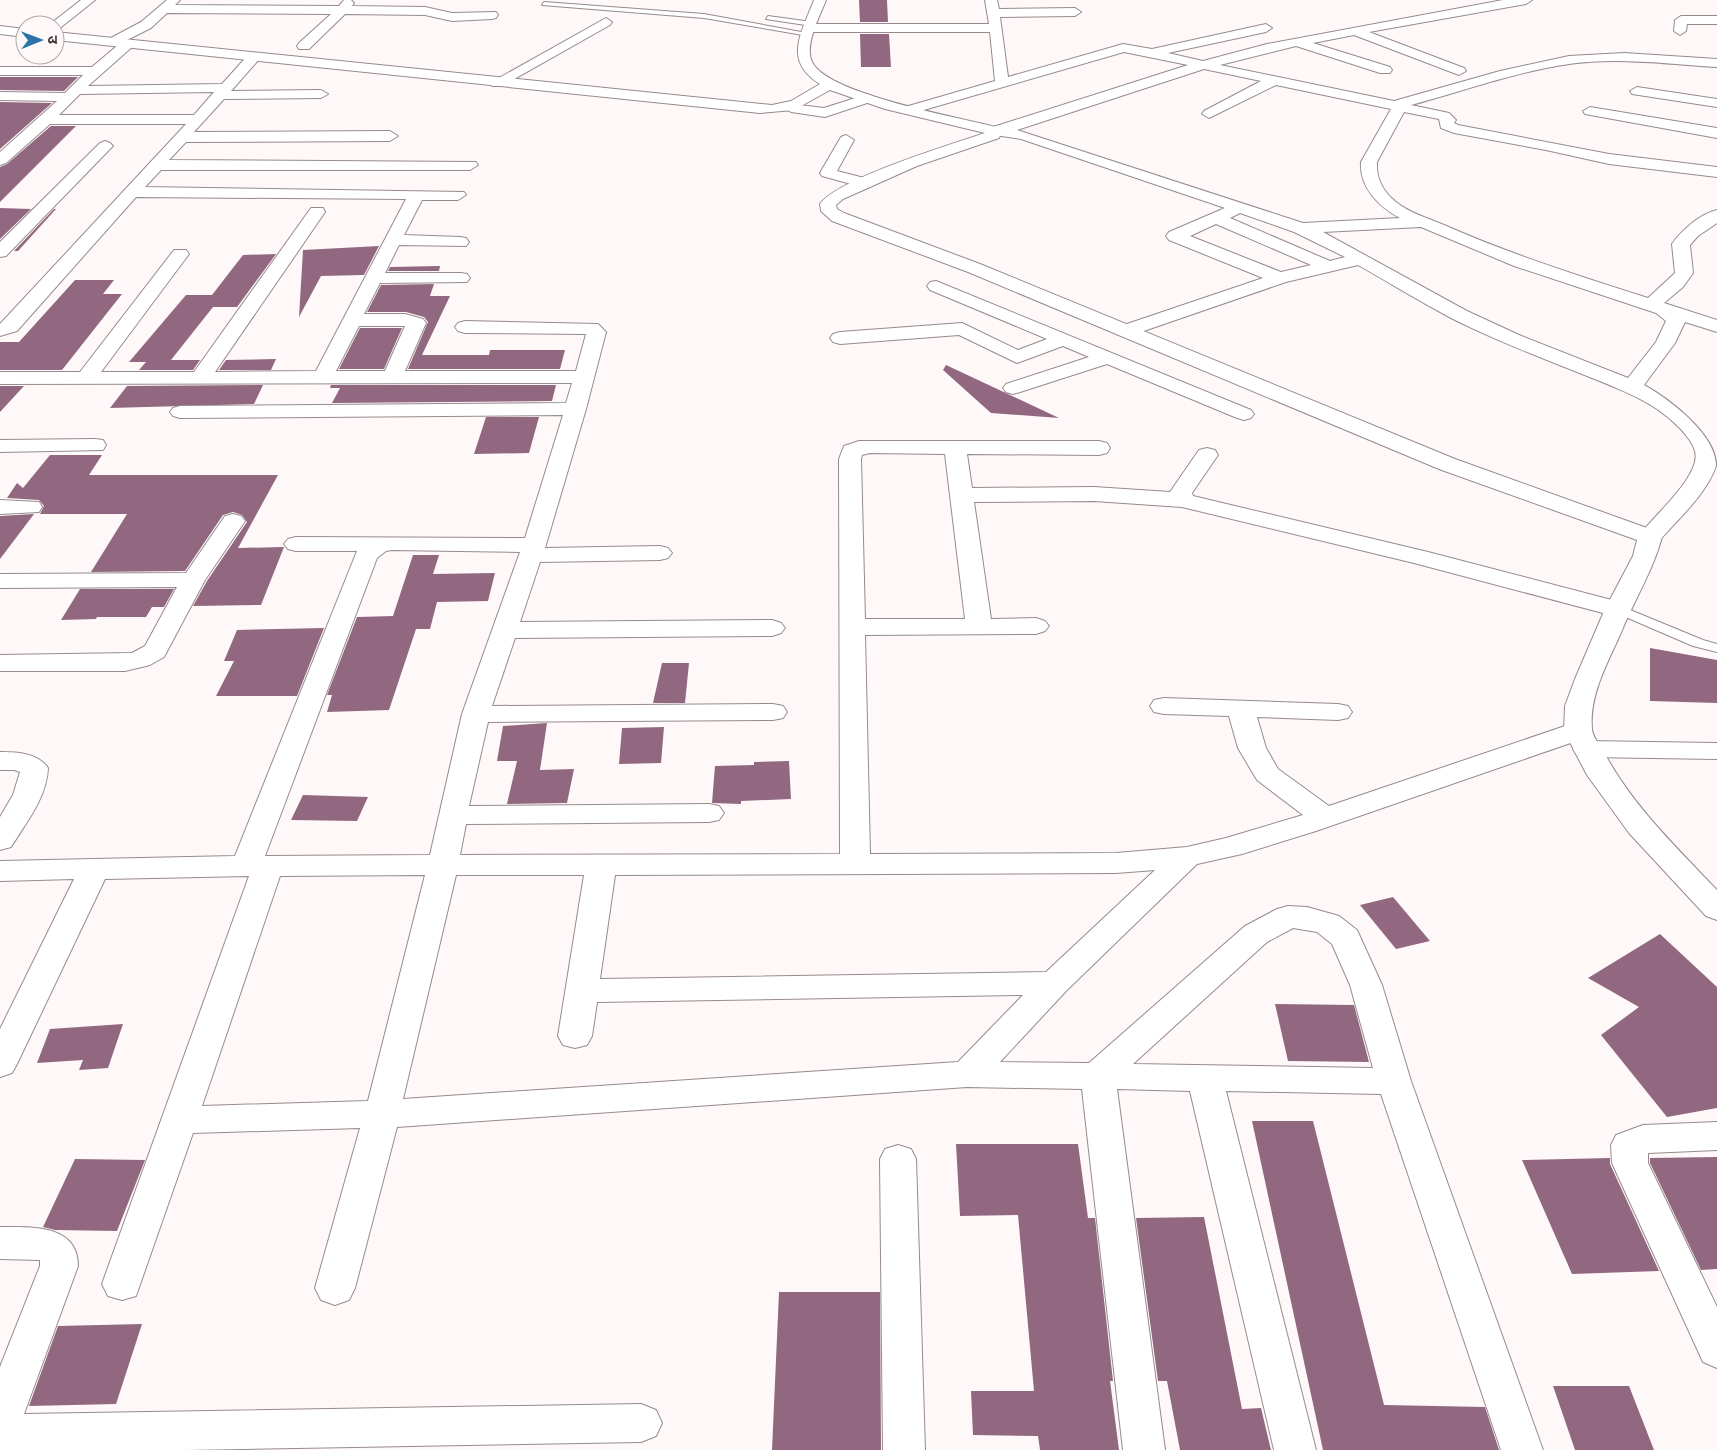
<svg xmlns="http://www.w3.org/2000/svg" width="1717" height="1450" font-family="Karla,'Noto Sans Devanagari',sans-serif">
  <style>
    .building { fill: #916880 }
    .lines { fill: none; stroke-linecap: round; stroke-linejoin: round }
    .service-casing { stroke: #978a8c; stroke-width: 2 }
    .minor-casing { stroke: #978a8c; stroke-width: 2 }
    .tertiary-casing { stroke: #978a8c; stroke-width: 2 }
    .service { fill: #fff; fill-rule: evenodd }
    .minor { fill: #fff; fill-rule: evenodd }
    .tertiary { fill: #fff; fill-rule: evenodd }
  </style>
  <rect width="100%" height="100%" fill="#fef8f9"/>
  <g class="building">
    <path d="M859,0h28l1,22h-28z"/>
    <path d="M860,34h29l2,33h-30z"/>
    <path d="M0,77h78l-14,14 -64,-1z"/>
    <path d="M0,102l52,1 -52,46z"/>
    <path d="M51,126h25l-76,76v-35l7,-3z"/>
    <path d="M0,208l31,1 -31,30z"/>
    <path d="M54,209h2l-38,42h-4z"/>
    <path d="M379,246l-15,29 -43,1 -22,41 4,-67z"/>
    <path d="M276,254l-39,53h-24l-42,53h29l-7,10h-54l7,-8h-17l57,-67h26l31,-40z"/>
    <path d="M440,266l-1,5h-51l2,-4z"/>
    <path d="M75,280h39l-11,14h19l-60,76h-62v-28h19z"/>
    <path d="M434,284l-4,12h20l-28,59h67l1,-5h75l-5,19h-152l20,-47 -4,-5 -18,-5h-39l14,-27z"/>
    <path d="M360,328h42l-18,41h-45z"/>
    <path d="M276,359l-5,11h-52l7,-10z"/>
    <path d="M946,365l113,53 -68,-5 -48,-43z"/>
    <path d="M263,385l-9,19 -144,4 17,-22z"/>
    <path d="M331,385h225l-4,16 -220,2 8,-15h-10z"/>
    <path d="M0,386h24l-24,26z"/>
    <path d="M486,417h53l-10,36 -55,1z"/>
    <path d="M50,455h52l-13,20h189l-40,73 46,-1 -23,58 -68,1 14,-25 40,-59 -5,-7 -9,-3 -10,3 -38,56 -94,1 36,-58h-87l4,-8 -5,-6 -32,-2 10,-15 6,5z"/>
    <path d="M34,514l-34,45v-43z"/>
    <path d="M413,555h26l-6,19 62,-1 -7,28 -51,1 -7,27h-14l-27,81 -62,2 5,-17h-5l30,-78 36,-1z"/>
    <path d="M80,589h94l-10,18h-12l-6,10h-49l-1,2 -35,1z"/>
    <path d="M324,628l-27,68h-81l18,-35h-10l13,-31z"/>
    <path d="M1650,648l67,12v43l-67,-2z"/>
    <path d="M662,663h27l-4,40h-32z"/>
    <path d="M547,723l-7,47 34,-1 -7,34 -60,1 10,-43h-20l6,-35z"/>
    <path d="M664,727l-3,36 -42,1 3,-36z"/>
    <path d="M789,761l2,38 -50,2v3l-29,-1 3,-37 39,-1v-3z"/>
    <path d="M303,795l65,2 -11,24 -66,-1z"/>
    <path d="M1393,897l37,44 -34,8 -36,-44z"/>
    <path d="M1660,934l57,53v121l-50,9 -66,-82 38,-28 -51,-29z"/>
    <path d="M1275,1004l79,1 15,57 -81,-1z"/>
    <path d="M123,1024l-15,44 -29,2 4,-10 -46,3 13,-34z"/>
    <path d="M1252,1121h61l71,284 101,2 14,43h-176z"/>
    <path d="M956,1144h122l10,74h7l18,163h-3l9,69h-79l-2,-14 -65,-1 -2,-44h63l-16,-176 -58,1z"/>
    <path d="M1717,1157v112l-16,1 -51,-107v-5z"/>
    <path d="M1610,1158v6l49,107 -87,3 -50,-114z"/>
    <path d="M75,1159l70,1 -28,71 -62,-1 -12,-3z"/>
    <path d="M1204,1217l38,192 19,-1 10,42h-91l-13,-69h-9l-22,-163z"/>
    <path d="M779,1292h101l1,158h-109z"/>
    <path d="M142,1324l-26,80 -87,2 29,-80z"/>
    <path d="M1553,1386h76l25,64h-79z"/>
  </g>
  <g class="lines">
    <defs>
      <g id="service">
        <path d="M544,2l160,12 108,20 -3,2 -105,-18 -162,-13z"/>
        <path d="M768,16l44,6 3,2 -3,2 -46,-7z"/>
        <path d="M1618,605l85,35 14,4v8l-24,-6 -79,-34 -2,-3z"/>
      </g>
      <g id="minor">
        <path d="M81,0h14l-35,28 -5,1v-4h-6z"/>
        <path d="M167,0h13l-5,5 164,1 5,-6h7l3,3 -2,3 73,1 27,6 44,-1 2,3 -2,3 -4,1 -40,2 -27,-6 -80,-1 -36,35h-10l-2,-3 2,-3 32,-29 -164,-1 -16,15 -24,12 7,4 -2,3 -44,39 134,-2 27,-30 5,-1 7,4 -30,34 90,-1 7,4 -7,4 -97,1 -30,33 196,-1 8,5 -8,5 -204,1 -17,18 307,2 2,3 -8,5h-309l-16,17 319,5 2,3 -8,5h-36l-18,35 56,2 6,1 3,4 -3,4 -67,-1 -14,28h76l6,1 3,4 -3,4 -87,1 -16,31h41l18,5 3,4 -21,48h171l10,-37 -121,-1 -7,-2 -3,-4 3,-4 7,-2 133,3 8,8 -20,77 -41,139 115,-2 8,2 4,5 -4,5 -8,2 -120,2 -20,60 252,-2 9,3 4,5 -4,5 -9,3 -257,2 -23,68 281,-2 10,2 4,6 -4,6 -10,2 -285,2 -19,84 240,-2 10,2 5,7 -5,7 -10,2 -243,2 -6,31 380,-1 -1,-395 5,-13 15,-5h240l8,2 3,5 -3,5 -8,2 -132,-1 5,34 122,-1 76,5 29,-42 8,-2 8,2 3,5 -26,38 1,3 235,56 199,52 4,5 -4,5 -9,3 -204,-54 -232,-56 -88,-6 -120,1 17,117 45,-1 9,3 4,5 -4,5 -9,3 -171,1 5,219 246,-1 71,-6 39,-9 77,-23 -46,-35 -19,-32 -9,-32 -65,-2 -10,-2 -4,-6 4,-6 10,-2 174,6 10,2 4,6 -4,6 -10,2 -81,-3 9,31 12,21 51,37 239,-81 10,-2 10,2 4,6 -4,6 -272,94 -74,23 -45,10 -131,127 -66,71 89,1 156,-137 32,-17 11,-3 19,1 32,9 18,14 25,55 29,96 132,369h-42l-120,-356 -155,-3 90,359h-42l-84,-359 -73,-2 48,361h-42l-41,-361 -115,-2 -570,40 -42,161 -6,12 -14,5 -14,-5 -6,-12 45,-160 -167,5 -57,163 -14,4 -14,-4 -6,-12 147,-408 -144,3 -88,185 -5,9 -12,4v-48l74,-150 -74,2v-20l235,-5 122,-305h-61l-8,-2 -4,-5 4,-5 8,-2 229,1 38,-123 -383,3 -7,-2 -3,-4 3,-4 7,-2 386,-3 6,-20 -572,1v-12h80l94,-122h12l3,4 -88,118h93l117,-164h12l2,4 -110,160 101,-1 90,-172 -270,-2 -119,134 -17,5v-12l186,-200h-136l-44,39 -6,2v-13l57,-51 -57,-1v-8l65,1 18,-18h-83v-8h92l26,-22h-9l-2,-3 2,-3 32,-17zM214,92l-20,23h-135l21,-21zM359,326h46l-20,45h-49zM870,453l75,1 20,165h-100l-4,-160 1,-4zM392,550l128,2 -58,162 -32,141 -165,1 112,-298 9,-7zM1155,870l-109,102 -446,7 15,-104 501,-2zM425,875l-57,226 -166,5 78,-230zM456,875h128l-26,161 5,9 12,3 12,-3 5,-9 5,-34 426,-7 -65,67 -555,37zM1293,928l24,4 15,12 18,41 23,83 -240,-4 134,-122z"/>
        <path d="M985,0h12l2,9 76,-1 6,4 -6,4 -75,1 8,60 115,-33 29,5 114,-25 6,4 -6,4 -98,21 35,8 64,-17 236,-44h29l-6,4 -157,28 95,36 2,3 -7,4 -105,-40 -41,8 77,24 2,3 -2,3h-10l-84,-27 -76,19 174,36 106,-30 69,-15 55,-3 93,6v8c-49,-3 -99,-10 -148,-3 -54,8 -106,27 -158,41l38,8 7,7 -2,3 4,2 151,29 108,13v10l-108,-13 -63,-14 -92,-17 -13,-5 -2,-9 -35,-7 -27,50c-1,16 6,30 19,40 13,11 32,16 48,23 66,29 135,51 204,73l27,-25 -3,-29c10,-14 28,-30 45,-34v13l-19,13 -8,9 3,28 -10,14 -19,16 53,17v12l-32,-10 -10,21 -31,42c22,12 73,49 72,81 -10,29 -38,53 -58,76l-8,2 -8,-2 -4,-5c14,-20 64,-61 57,-86 -4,-15 -25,-33 -38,-42 -23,-15 -50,-25 -75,-35 -43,-17 -87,-34 -129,-55 -32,-17 -63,-36 -95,-54l-72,17 -154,53h-14l-3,-4 3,-4 145,-49 -94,-38 -3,-4 3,-4 56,-24 -204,-69 -26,-4 -7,-4 2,-3 198,-63 -64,-13 -214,62 -5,-1 -2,-3 2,-3 90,-26 -5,-49h-179l-6,-4 6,-4h178zM1204,69l57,12 -57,30 -2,3 7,4 67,-33 115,24 -30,53c-2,25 18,45 39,56l-97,5 -286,-93zM1240,213l54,19 51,25 -15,4 -100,-43zM1216,224l95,41 -30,7 -91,-36zM1421,227l93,39 142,47 10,8 -10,21 -28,36 -109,-43 -52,-24 -144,-79z"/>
        <path d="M1681,16h36v8h-30l-1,7 -6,4 -6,-4 1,-11z"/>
        <path d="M606,18l6,4 -2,3 -108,61h-10l-2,-3z"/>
        <path d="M1637,87l80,12v8l-85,-13 -2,-3z"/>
        <path d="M868,94l7,4 -2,3 -48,16 -34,-5 -7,-4 7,-4 33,4z"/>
        <path d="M1590,107l127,21v10l-132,-24 -2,-3z"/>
        <path d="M846,135l8,5 -17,31 35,9 2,3 -2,3 -6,2 -44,-12 -2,-3 21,-36z"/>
        <path d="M105,141l5,2 3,3 -3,3 -104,107 -6,1v-15l100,-99z"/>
        <path d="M936,281l315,129 3,4 -3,4 -7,2 -7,-2 -130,-54 -87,28 -7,2 -7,-2 -3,-4 3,-4 83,-27 -26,-11 -46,17 -58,-28 -119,9 -7,-2 -3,-4 3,-4 7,-2 122,-9 56,27 29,-11 -117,-49 -3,-4 3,-4z"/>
        <path d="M95,439l8,1 3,5 -3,5 -103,2v-12z"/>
        <path d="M0,500l39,2 3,5 -3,5 -39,2z"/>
        <path d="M233,514l8,2 4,5 -40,59 -41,77 -14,8 -25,6h-125v-16l132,-2 13,-7 32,-59 -177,1v-14l186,-1 39,-57z"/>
        <path d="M1587,741l130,2v16l-130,-2 -10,-2 -4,-6 4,-6z"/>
        <path d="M0,752c17,0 38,1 48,16 -1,29 -22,55 -37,79l-11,3v-33l13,-22 7,-23 -6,-2h-14z"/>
        <path d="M1717,1122v28l-69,3v10l69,144v61l-14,-6 -91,-199 -1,-18 5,-10 27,-10z"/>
        <path d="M898,1145l13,4 5,10 9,291h-42l-3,-291 5,-10z"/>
        <path d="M0,1227c32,0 78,-3 78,39l-54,148 617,-10 15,6 6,13 -6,13 -15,6 -456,8h-185v-83l40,-101v-6l-40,-1z"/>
      </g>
      <g id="tertiary">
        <path d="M814,0h12c-6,16 -22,45 -14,62 16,33 151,56 188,66l2,3 -3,7 -82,28 -74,33 -7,6 1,4 7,4 136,51 475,195 203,73 4,5c-9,34 -29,65 -42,98 -13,29 -31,61 -28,94 0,6 6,14 10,20 29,55 73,97 115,141v30l-11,-4 -77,-83 -42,-58 -23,-44 1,-25 10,-27 30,-70 28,-53 4,-16 -198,-71 -471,-197 -136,-51 -11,-10 -1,-7c17,-25 132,-60 165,-71l-100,-24 -55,-19 -36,20 -34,3 -705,-73v-8l717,73 19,-4 29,-17c-38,-23 -18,-52 -6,-84z"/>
        <path d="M0,26l25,3v8l-25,-3z"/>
      </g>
    </defs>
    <use href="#service" class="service-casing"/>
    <use href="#minor" class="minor-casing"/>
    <use href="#tertiary" class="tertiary-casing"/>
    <use href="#service" class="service"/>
    <use href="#minor" class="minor"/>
    <use href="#tertiary" class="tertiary"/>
  </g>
  <g transform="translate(40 40) rotate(89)"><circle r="24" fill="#fef8f9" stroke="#ada7a8"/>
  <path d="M0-4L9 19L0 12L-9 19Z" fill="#2c73a8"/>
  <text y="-8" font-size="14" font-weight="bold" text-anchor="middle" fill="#342e2f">उ</text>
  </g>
</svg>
